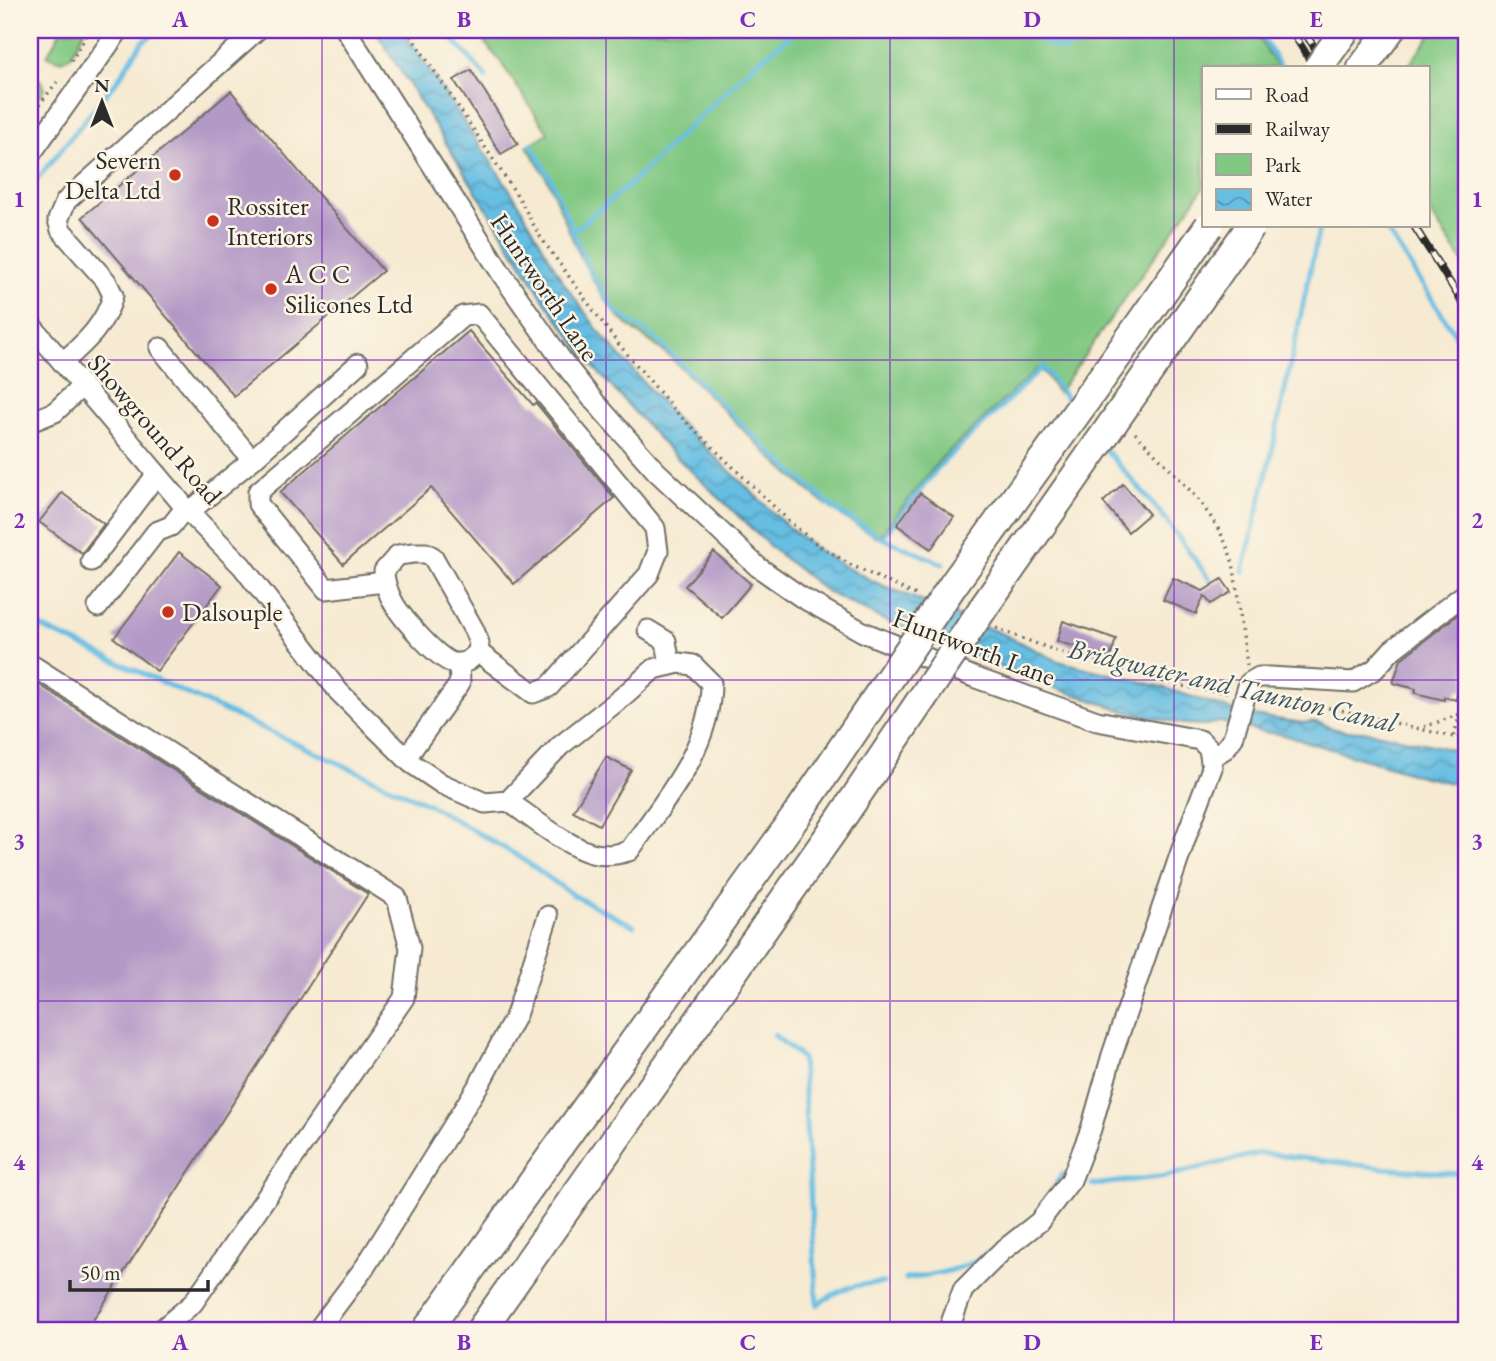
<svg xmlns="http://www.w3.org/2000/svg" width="1496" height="1361" font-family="'EB Garamond',serif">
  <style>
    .green { fill: #81c883; stroke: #567a57; stroke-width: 2 }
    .water { fill: url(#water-waves); stroke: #487487; stroke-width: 2 }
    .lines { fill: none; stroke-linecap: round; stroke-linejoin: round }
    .stream { stroke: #66bee3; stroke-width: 5 }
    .building { fill: #b399c6 }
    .minor-casing { stroke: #726e65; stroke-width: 23 }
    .highway-casing { stroke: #726e65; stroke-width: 32 }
    .path { stroke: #726e65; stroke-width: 3.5; stroke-dasharray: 2 5; stroke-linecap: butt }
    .minor { stroke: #fff; stroke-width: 19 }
    .highway { stroke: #fff; stroke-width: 28 }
    .rail-casing { stroke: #2b2b2b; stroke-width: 8 }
    .rail { stroke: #fcf5e5; stroke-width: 5; stroke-dasharray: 16; stroke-linecap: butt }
    .highway-bridge-casing { stroke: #726e65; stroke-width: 32; stroke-linecap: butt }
    .highway-bridge { stroke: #fff; stroke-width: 28 }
    .grid { fill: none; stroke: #7b2cbf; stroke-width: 2; stroke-opacity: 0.55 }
    .poi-dot { fill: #c8321e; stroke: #fcf5e5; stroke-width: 2.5 }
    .labels { text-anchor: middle; stroke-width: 5; stroke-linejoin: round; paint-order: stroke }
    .poi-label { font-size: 26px; fill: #2b2b2b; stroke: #fcf5e5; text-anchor: start }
    .street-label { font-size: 26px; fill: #2b2b2b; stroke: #fcf5e5 }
    .water-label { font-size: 28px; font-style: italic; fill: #3d5762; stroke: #fcf5e5 }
    .neatline { fill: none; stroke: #7b2cbf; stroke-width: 2.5 }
    .grid-label { font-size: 23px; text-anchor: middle; font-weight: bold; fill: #7b2cbf }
  </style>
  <defs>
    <pattern id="water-waves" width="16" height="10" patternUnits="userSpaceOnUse" patternTransform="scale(1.75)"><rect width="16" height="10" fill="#66bee3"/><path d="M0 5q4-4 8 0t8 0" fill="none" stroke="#549bb8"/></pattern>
  </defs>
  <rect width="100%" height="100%" fill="#fcf5e5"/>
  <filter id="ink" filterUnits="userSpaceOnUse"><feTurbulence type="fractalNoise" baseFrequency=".0143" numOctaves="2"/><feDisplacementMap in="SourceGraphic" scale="14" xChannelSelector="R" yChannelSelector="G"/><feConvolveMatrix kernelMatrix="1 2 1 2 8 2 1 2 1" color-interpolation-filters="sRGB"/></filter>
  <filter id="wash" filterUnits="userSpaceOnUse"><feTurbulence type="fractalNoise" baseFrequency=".00686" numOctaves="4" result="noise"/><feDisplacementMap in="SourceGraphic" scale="28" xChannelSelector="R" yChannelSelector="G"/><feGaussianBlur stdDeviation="1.57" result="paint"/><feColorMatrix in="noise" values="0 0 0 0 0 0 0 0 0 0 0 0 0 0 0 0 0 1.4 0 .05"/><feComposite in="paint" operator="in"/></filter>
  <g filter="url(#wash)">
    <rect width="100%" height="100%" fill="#f6ead2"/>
    <g class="green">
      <path d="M61,30h24l-15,27 -9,4 -14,-5z"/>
      <path d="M474,30h780l24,38h-74v119l-146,206 -14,-20 -7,-4 -96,90 -63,79c-15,-9 -31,-18 -45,-28 -60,-45 -109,-102 -163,-153 -16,-15 -46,-31 -57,-47 -29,-37 -44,-80 -62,-123 -6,-14 -16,-28 -24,-41l21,-13 -48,-72z"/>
      <path d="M1434,30h32v237l-38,-57v-142h-21z"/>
      <path d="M30,74l12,8 3,6 -15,20z"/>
    </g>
    <path class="water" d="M375,30h27l114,169 46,81 38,53 76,86 112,108 30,23 29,18 30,15 128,52 53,26 101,25 88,29 57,8c15,-5 22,5 36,7 8,2 15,0 22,1 35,5 70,14 104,22v33l-42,-9 -144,-43 -18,-2 -42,-10 -15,3 -21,-1 -53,-11 -91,-30 -150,-60 -63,-31 -53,-42 -105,-100 -78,-86 -45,-61z"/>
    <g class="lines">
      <g class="stream">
        <path d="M445,30l41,47"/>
        <path d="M1027,30l15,12 22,8 21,-9 10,-11"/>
        <path d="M1258,30l23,38"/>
        <path d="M531,144l22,40 36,86 26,41 41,28 114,113 66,58 46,28 61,26"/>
        <path d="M30,188l89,-110 23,-36 19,-12"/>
        <path d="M1384,226l82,125"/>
        <path d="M572,232l57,-47 122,-118 46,-37"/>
        <path d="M1106,450l53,61 51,69"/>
        <path d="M882,538l60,-75 101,-96 29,39"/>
        <path d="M1243,571l26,-106 50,-236 3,-3"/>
        <path d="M30,622l396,181 92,53 55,39 61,31"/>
        <path d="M774,1035l28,23 15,247c23,-17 38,-21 66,-22"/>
        <path d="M1056,1185l6,-11"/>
        <path d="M1092,1185l75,-9 93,-23 122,15 78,6 6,2"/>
        <path d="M905,1279c27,-4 61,-9 83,-26"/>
      </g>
    </g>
    <g id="blocks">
      <g class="building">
        <path d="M471,70l47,74 -17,10 -47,-74z"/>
        <path d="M231,91l152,180 -149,125 -152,-179z"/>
        <path d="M469,331l64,74 3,-2 78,95 -100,86 -83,-96 -88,76 -63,-72z"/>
        <path d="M1123,484l26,30 -21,18 -25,-30z"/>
        <path d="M62,493l42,31 -22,29 -43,-31z"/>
        <path d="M920,493l34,24 -23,32 -34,-24z"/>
        <path d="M179,552l43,33 -65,86 -43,-33z"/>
        <path d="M714,552l37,32 -29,34 -37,-32z"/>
        <path d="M1173,578l30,13 19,-12 9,13 -20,12 -7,-8 -8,18 -33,-14z"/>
        <path d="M1466,608v82l-8,-1 -2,11 -12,-3v3l-29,-7 1,-4 -23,-6 8,-24z"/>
        <path d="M1063,621l53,18 -6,19 -53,-17z"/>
        <path d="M38,684l330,210 -282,437h-56v-634z"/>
        <path d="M606,757l25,13 -32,55 -26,-14z"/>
      </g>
    </g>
  </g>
  <g filter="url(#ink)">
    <use href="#blocks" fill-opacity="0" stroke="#726e65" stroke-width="2"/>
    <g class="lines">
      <defs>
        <g id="minor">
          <path d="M346,30l157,246 60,86 31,39 62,70 102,96 43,30 62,35 113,46 121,43 103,19 9,9 3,19 -25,66 -75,221 -21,74 -20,51 -32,42 -38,30 -38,38 -15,41"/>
          <path d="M30,155l89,-125"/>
          <path d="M30,324l159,188 53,54 97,126 72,71 31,21 43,19 23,-2 52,-55 60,-47 34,-30 25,-6 14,2 18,18c0,65 -46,117 -82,168 -10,3 -22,5 -33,3 -25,-4 -66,-38 -88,-53"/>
          <path d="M160,348l92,112 -63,52"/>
          <path d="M63,362c22,-19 43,-38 50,-67l-7,-14 -45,-51 -3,-10 8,-19 191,-171"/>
          <path d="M30,422l25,-10 27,-26"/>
          <path d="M252,460l106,-96"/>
          <path d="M413,553h13l7,4 41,73 5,13 -1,9c-7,7 -13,13 -24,11 -15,-2 -53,-46 -61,-61 -5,-10 -9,-19 -9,-31l14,-16z"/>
          <path d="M91,561l66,-87"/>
          <path d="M384,582l-58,7 -68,-85v-12l205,-176 16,-2 176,214 3,23 -9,23 -100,113 -16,6 -55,-41"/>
          <path d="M98,607l58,-75 15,-6 14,-18"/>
          <path d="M648,630l18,11 4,24"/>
          <path d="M30,664l367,234 13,50 -6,50 -211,305 -33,28"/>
          <path d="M1212,757l13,-8 8,-11 16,-55 10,-6h11l83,5 22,-13 17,-19 74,-57"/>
          <path d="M406,758l54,-75 -1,-20"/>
          <path d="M317,1331l48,-64 116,-186 35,-66 32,-99"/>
        </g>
        <g id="highway">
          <path d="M1362,68l28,-38"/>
          <path d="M426,1331l373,-519"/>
          <path d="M480,1331l354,-502"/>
        </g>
      </defs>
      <use href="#minor" class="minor-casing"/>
      <use href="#highway" class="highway-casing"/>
      <g class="path">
        <path d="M407,30l112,168 20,37 44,61 33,45 63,74 112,108 23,19 37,23 67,31"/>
        <path d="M71,61l19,-31"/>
        <path d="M30,116l27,-34"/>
        <path d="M1135,433c37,39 88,82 99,136l13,96"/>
        <path d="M996,628c44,18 89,33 135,45 34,9 61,17 96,19"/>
        <path d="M1266,697l79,14 121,29"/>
        <path d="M1424,727l39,-14 3,-5"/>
        <path d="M1454,736l6,-22"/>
      </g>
      <use href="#minor" class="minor"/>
      <use href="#highway" class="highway"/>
      <defs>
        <g id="rail">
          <path d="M1291,30l24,38"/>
          <path d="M1303,30l25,38"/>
          <path d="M1414,226l52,82"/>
        </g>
      </defs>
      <use href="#rail" class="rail-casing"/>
      <use href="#rail" class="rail"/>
      <defs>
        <g id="highway-bridge">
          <path d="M1318,68l27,-38"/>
          <path d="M799,812l154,-227 158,-220 98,-139"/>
          <path d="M834,829l152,-225 265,-378"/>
        </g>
      </defs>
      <use href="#highway-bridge" class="highway-bridge-casing"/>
      <use href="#highway-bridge" class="highway-bridge"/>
    </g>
  </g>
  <path class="grid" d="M322,30v1301M606,30v1301M890,30v1301M1174,30v1301M30,360h1436M30,680h1436M30,1001h1436"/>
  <g class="poi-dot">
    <circle cx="175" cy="175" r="7"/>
    <circle cx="213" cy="221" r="7"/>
    <circle cx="271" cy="289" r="7"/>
    <circle cx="168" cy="612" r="7"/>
  </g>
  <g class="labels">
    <g class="poi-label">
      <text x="161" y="169" text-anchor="end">Severn<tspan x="161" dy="30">Delta Ltd</tspan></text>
      <text x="227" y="215">Rossiter<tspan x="227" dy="30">Interiors</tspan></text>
      <text x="285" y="283">A C C<tspan x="285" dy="30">Silicones Ltd</tspan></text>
      <text x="182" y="621">Dalsouple</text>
    </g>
    <g class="street-label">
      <text transform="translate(545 287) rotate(56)" y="9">Huntworth Lane</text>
      <text transform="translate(155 429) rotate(49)" y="9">Showground Road</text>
      <text transform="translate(974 647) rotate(21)" y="9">Huntworth Lane</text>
    </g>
    <g class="water-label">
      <text transform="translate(1233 685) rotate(13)" y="10">Bridgwater and Taunton Canal</text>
    </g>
  </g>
  <rect width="1496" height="1361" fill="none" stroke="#fcf5e5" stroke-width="77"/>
  <rect x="1202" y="66" width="228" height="161" fill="#fcf5e5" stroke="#a8a49b" stroke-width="2"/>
  <rect x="1216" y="89" width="35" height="10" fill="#ffffff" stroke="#a8a49b" stroke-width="2"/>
  <text x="1265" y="102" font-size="21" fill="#2b2b2b">Road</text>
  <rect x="1216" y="124" width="35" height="10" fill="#2b2b2b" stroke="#a8a49b" stroke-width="2"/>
  <text x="1265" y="136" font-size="21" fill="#2b2b2b">Railway</text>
  <rect x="1216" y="154" width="35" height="21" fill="#81c883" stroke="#a8a49b" stroke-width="2"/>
  <text x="1265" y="172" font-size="21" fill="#2b2b2b">Park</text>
  <rect x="1216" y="189" width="35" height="21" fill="url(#water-waves)" stroke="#a8a49b" stroke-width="2"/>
  <text x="1265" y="206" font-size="21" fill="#2b2b2b">Water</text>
  <g transform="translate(102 102)" stroke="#fcf5e5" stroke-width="5" paint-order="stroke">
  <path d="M0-5L12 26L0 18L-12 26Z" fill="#2b2b2b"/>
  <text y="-10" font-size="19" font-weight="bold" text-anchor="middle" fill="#2b2b2b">N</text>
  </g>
  <path d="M70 1280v10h138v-10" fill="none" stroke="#2b2b2b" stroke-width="3.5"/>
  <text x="80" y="1280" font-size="21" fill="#2b2b2b" stroke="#fcf5e5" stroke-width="5" paint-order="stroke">50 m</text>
  <rect x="38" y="38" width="1420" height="1284" class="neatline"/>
  <g class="grid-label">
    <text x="180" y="27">A</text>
    <text x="464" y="27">B</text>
    <text x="748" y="27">C</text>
    <text x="1032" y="27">D</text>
    <text x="1316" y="27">E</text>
    <text x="19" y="207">1</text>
    <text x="1477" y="207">1</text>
    <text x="19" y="528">2</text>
    <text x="1477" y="528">2</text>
    <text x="19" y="849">3</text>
    <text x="1477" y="849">3</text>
    <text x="19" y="1170">4</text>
    <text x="1477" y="1170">4</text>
    <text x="180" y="1350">A</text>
    <text x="464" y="1350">B</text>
    <text x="748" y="1350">C</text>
    <text x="1032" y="1350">D</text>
    <text x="1316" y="1350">E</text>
  </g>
</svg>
